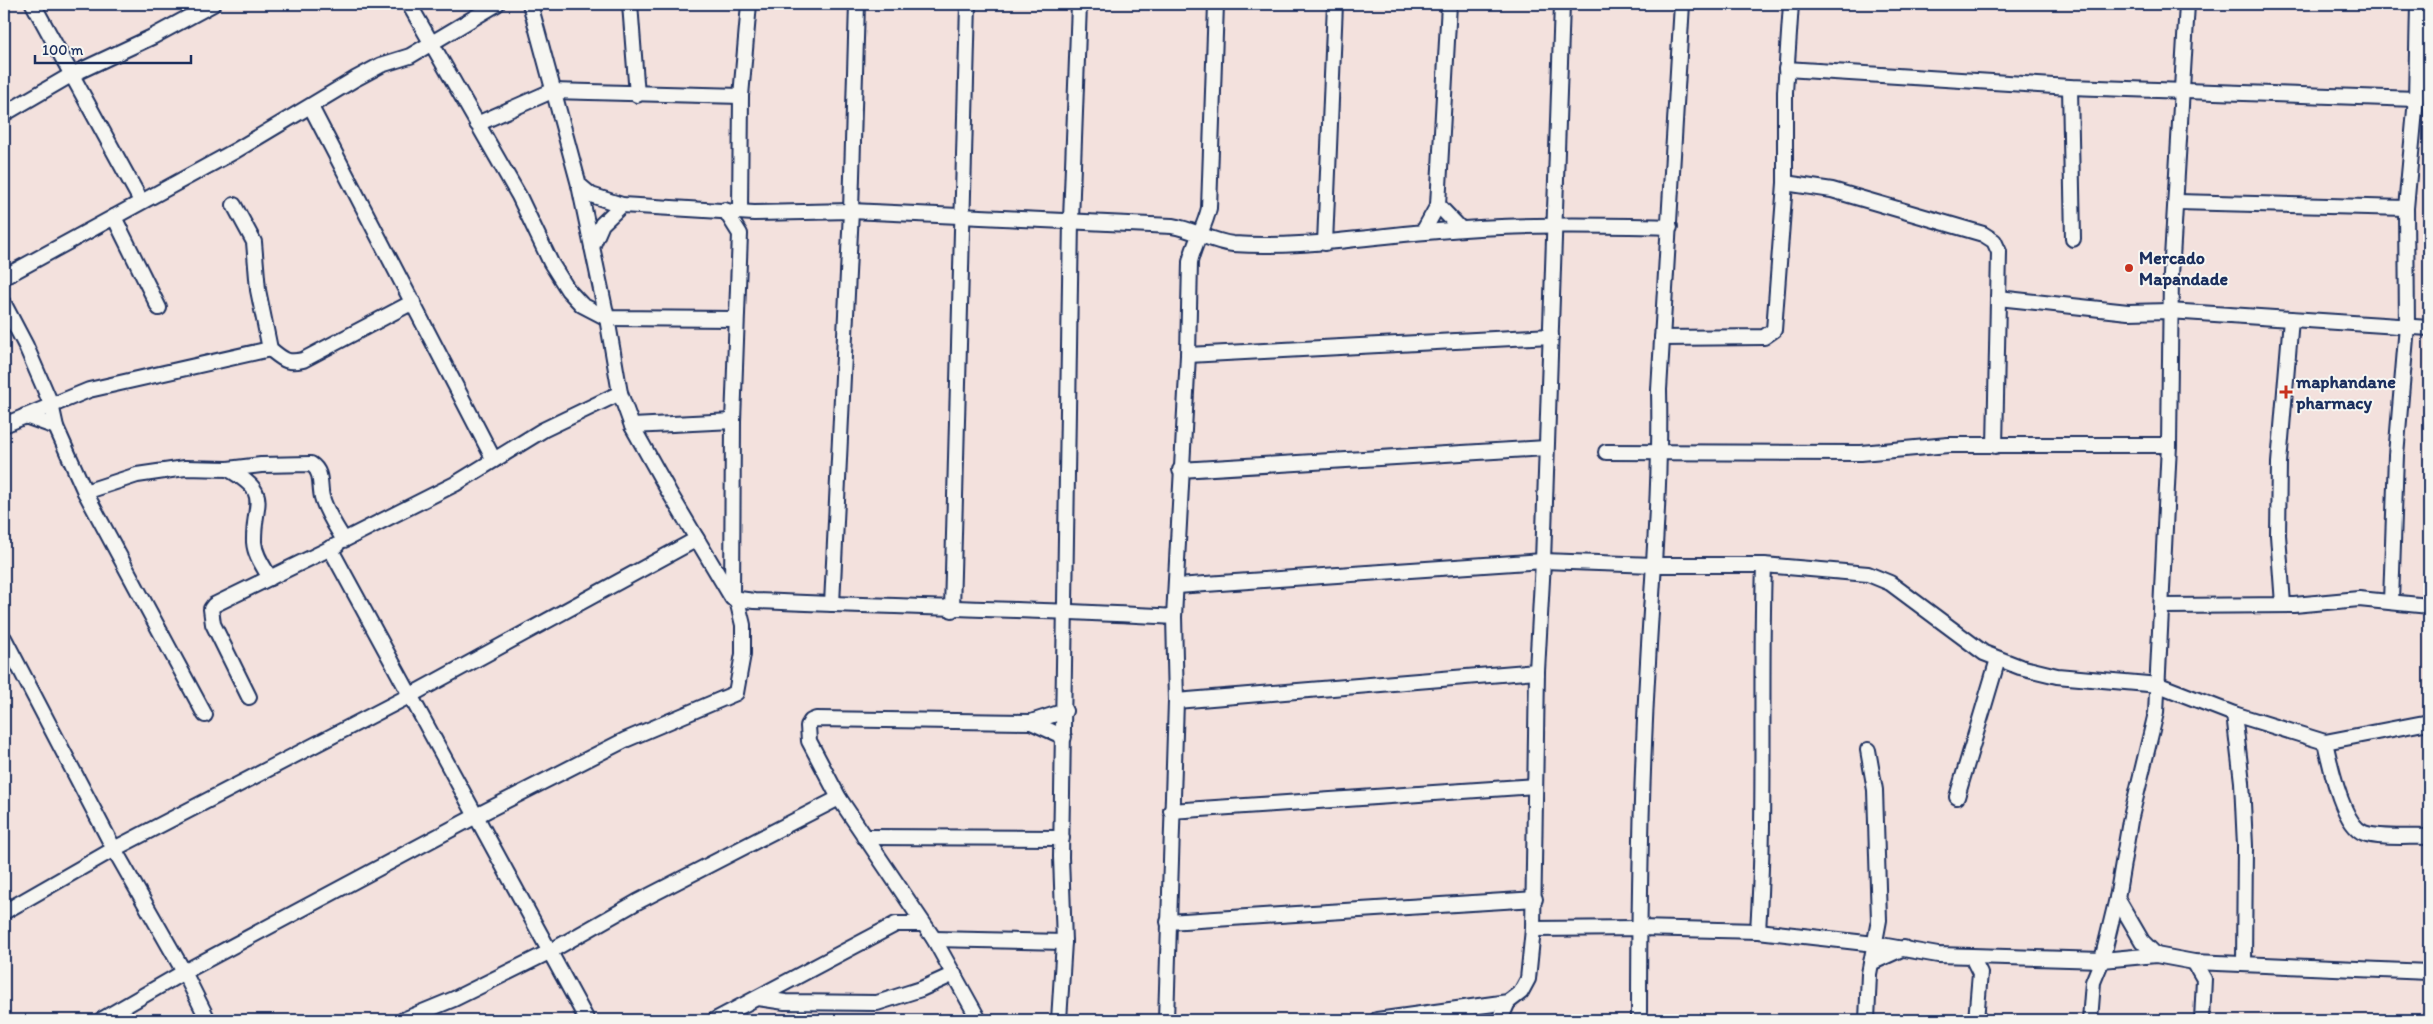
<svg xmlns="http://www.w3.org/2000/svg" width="2433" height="1024" font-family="Itim,sans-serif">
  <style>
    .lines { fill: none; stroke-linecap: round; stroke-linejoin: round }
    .minor-casing { stroke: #1b2f5e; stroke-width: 18 }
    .minor { stroke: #f6f6f2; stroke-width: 14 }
    .poi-dot { fill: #c8321e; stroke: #f6f6f2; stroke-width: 2 }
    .labels { text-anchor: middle; stroke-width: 4; stroke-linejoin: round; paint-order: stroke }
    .poi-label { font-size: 18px; font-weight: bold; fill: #1b2f5e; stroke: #f6f6f2; text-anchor: start }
  </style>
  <rect width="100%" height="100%" fill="#f3e1dd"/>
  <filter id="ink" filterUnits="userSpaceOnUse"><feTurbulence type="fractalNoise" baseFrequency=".02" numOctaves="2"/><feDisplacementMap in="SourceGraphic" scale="10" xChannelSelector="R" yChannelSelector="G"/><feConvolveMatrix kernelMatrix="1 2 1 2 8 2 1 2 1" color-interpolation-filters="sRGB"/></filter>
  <g filter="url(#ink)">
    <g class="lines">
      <defs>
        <g id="minor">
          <path d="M33,4l108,197"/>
          <path d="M409,4l110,192 32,67 17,27 14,15 25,13 129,1"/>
          <path d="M530,4l49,181 28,133 13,75 12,33 37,66 63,106 22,3c140,6 280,8 420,16"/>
          <path d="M630,4l7,91"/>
          <path d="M1786,69l284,18 346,12"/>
          <path d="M2070,87l3,152"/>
          <path d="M311,107l183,353"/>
          <path d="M4,114l67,-39 81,-38 61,-33"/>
          <path d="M477,124l75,-33 189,5"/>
          <path d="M1785,183l47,7 151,44 11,7 5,11 -4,194"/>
          <path d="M579,185l12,10 31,10 132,8 97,-2 321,15c21,3 40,16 61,18 69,5 137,-8 205,-13 78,-7 154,-6 232,-4"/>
          <path d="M2177,202l229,6"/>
          <path d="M234,205l20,37 4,48 12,59c13,10 16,15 33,11l110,-58"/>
          <path d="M1438,205l23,24"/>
          <path d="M725,210l15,24 -7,187 -1,176"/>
          <path d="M740,211l1,-115 8,-92"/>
          <path d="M114,217l45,91"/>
          <path d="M1423,232l15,-27 11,-201"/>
          <path d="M1325,243l10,-239"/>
          <path d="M592,247l10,-23 20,-19"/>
          <path d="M4,277l231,-126 120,-72 26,-14 29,-9 87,-52"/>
          <path d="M1998,298l130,14 41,-1 260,17"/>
          <path d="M4,304l22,42 25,58 5,23 29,65 120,223"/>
          <path d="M1662,338l102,-1 10,-7 11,-147v-91l6,-88"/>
          <path d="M1188,355l363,-19"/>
          <path d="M25,416l31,11"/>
          <path d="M4,425l85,-35 181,-41"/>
          <path d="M632,426l101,-5"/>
          <path d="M1606,452l255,1 87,-8h221"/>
          <path d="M228,469c45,26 25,32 26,73 1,14 10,25 16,36"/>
          <path d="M1180,470l366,-22"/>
          <path d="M85,492l52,-17 48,-7 43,1 33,-4 50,-1c12,8 8,21 11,33 4,15 14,30 22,43l111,-56 88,-54 77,-37"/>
          <path d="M330,548l257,472"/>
          <path d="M1177,586l366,-25 111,4h110l104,9 22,9 94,70 36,14 37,9 102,9 75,29 91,28c5,21 17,83 39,91 16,6 47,3 65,4"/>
          <path d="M2391,602l5,-147 11,-129 -1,-118 10,-109 2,-95"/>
          <path d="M832,604l19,-393 6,-207"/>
          <path d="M2283,604l-5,-69 1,-72 12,-144"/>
          <path d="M2162,606l132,-1 65,-6 70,7"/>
          <path d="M952,610l16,-606"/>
          <path d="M4,638l110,211 70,123 24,48"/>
          <path d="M249,697l-36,-73 -2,-15 3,-4 123,-60"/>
          <path d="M1176,701l361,-30"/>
          <path d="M2234,714l8,68 3,64 -1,117"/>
          <path d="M1031,722l33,15"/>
          <path d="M2325,742l104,-20"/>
          <path d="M1957,797l41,-138"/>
          <path d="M1171,811l364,-25"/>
          <path d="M864,837l198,1"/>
          <path d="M2117,898l25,43 14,14"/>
          <path d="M4,912l110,-63 297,-154 286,-156"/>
          <path d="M1168,922l367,-23"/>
          <path d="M1533,929l106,-1 119,3 117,13 63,11 164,5 54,-5 38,7 235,10"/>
          <path d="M1758,931c8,-122 2,-244 6,-366"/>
          <path d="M934,939l130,3"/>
          <path d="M1972,957l8,16 -4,47"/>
          <path d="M2194,962l10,17 -2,41"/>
          <path d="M1871,963l33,-15"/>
          <path d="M758,998l27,4 92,1 44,-14 33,-15"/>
          <path d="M101,1020l83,-48 292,-156 149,-76 111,-47 7,-39v-29l-6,-25"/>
          <path d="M403,1020l51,-21 95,-47 88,-50 202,-104"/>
          <path d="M715,1020l181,-96h27"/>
          <path d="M979,1020l-45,-81 -95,-141 -30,-57 -1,-15 3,-5 5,-2 215,3 34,-11"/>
          <path d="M1059,1020l5,-78 -3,-85 10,-637 8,-216"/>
          <path d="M1166,1020l10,-319 -2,-84 14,-262 2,-93c4,-19 15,-35 19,-54l7,-204"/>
          <path d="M1377,1020l131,-18 13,-10 7,-13 5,-50 4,-258 6,-110 19,-557"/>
          <path d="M1500,1020l8,-18"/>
          <path d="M1639,1020c0,-119 2,-239 9,-358 5,-91 13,-181 11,-272l23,-386"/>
          <path d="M1867,1020l2,-46 10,-54 -4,-130 -7,-40"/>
          <path d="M2090,1020l3,-38 9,-22 15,-62 13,-77 26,-108 13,-268 2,-170 16,-271"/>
        </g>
      </defs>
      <use href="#minor" class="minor-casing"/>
      <use href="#minor" class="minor"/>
    </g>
  </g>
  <g class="poi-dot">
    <circle cx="2129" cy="268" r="5"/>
    <path d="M2283.5 384.5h5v5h5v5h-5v5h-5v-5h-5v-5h5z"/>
  </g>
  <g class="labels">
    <g class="poi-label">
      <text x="2139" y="264">Mercado<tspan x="2139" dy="21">Mapandade</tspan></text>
      <text x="2296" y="388">maphandane<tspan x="2296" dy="21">pharmacy</tspan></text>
    </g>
  </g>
  <rect width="2433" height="1024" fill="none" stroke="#f6f6f2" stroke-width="20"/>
  <rect x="10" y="10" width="2413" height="1004" fill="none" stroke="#1b2f5e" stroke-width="2" filter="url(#ink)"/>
  <path d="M35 55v8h156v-8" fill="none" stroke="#1b2f5e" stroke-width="2.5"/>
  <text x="42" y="55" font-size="15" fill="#1b2f5e" stroke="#f6f6f2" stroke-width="4" paint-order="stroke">100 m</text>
</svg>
